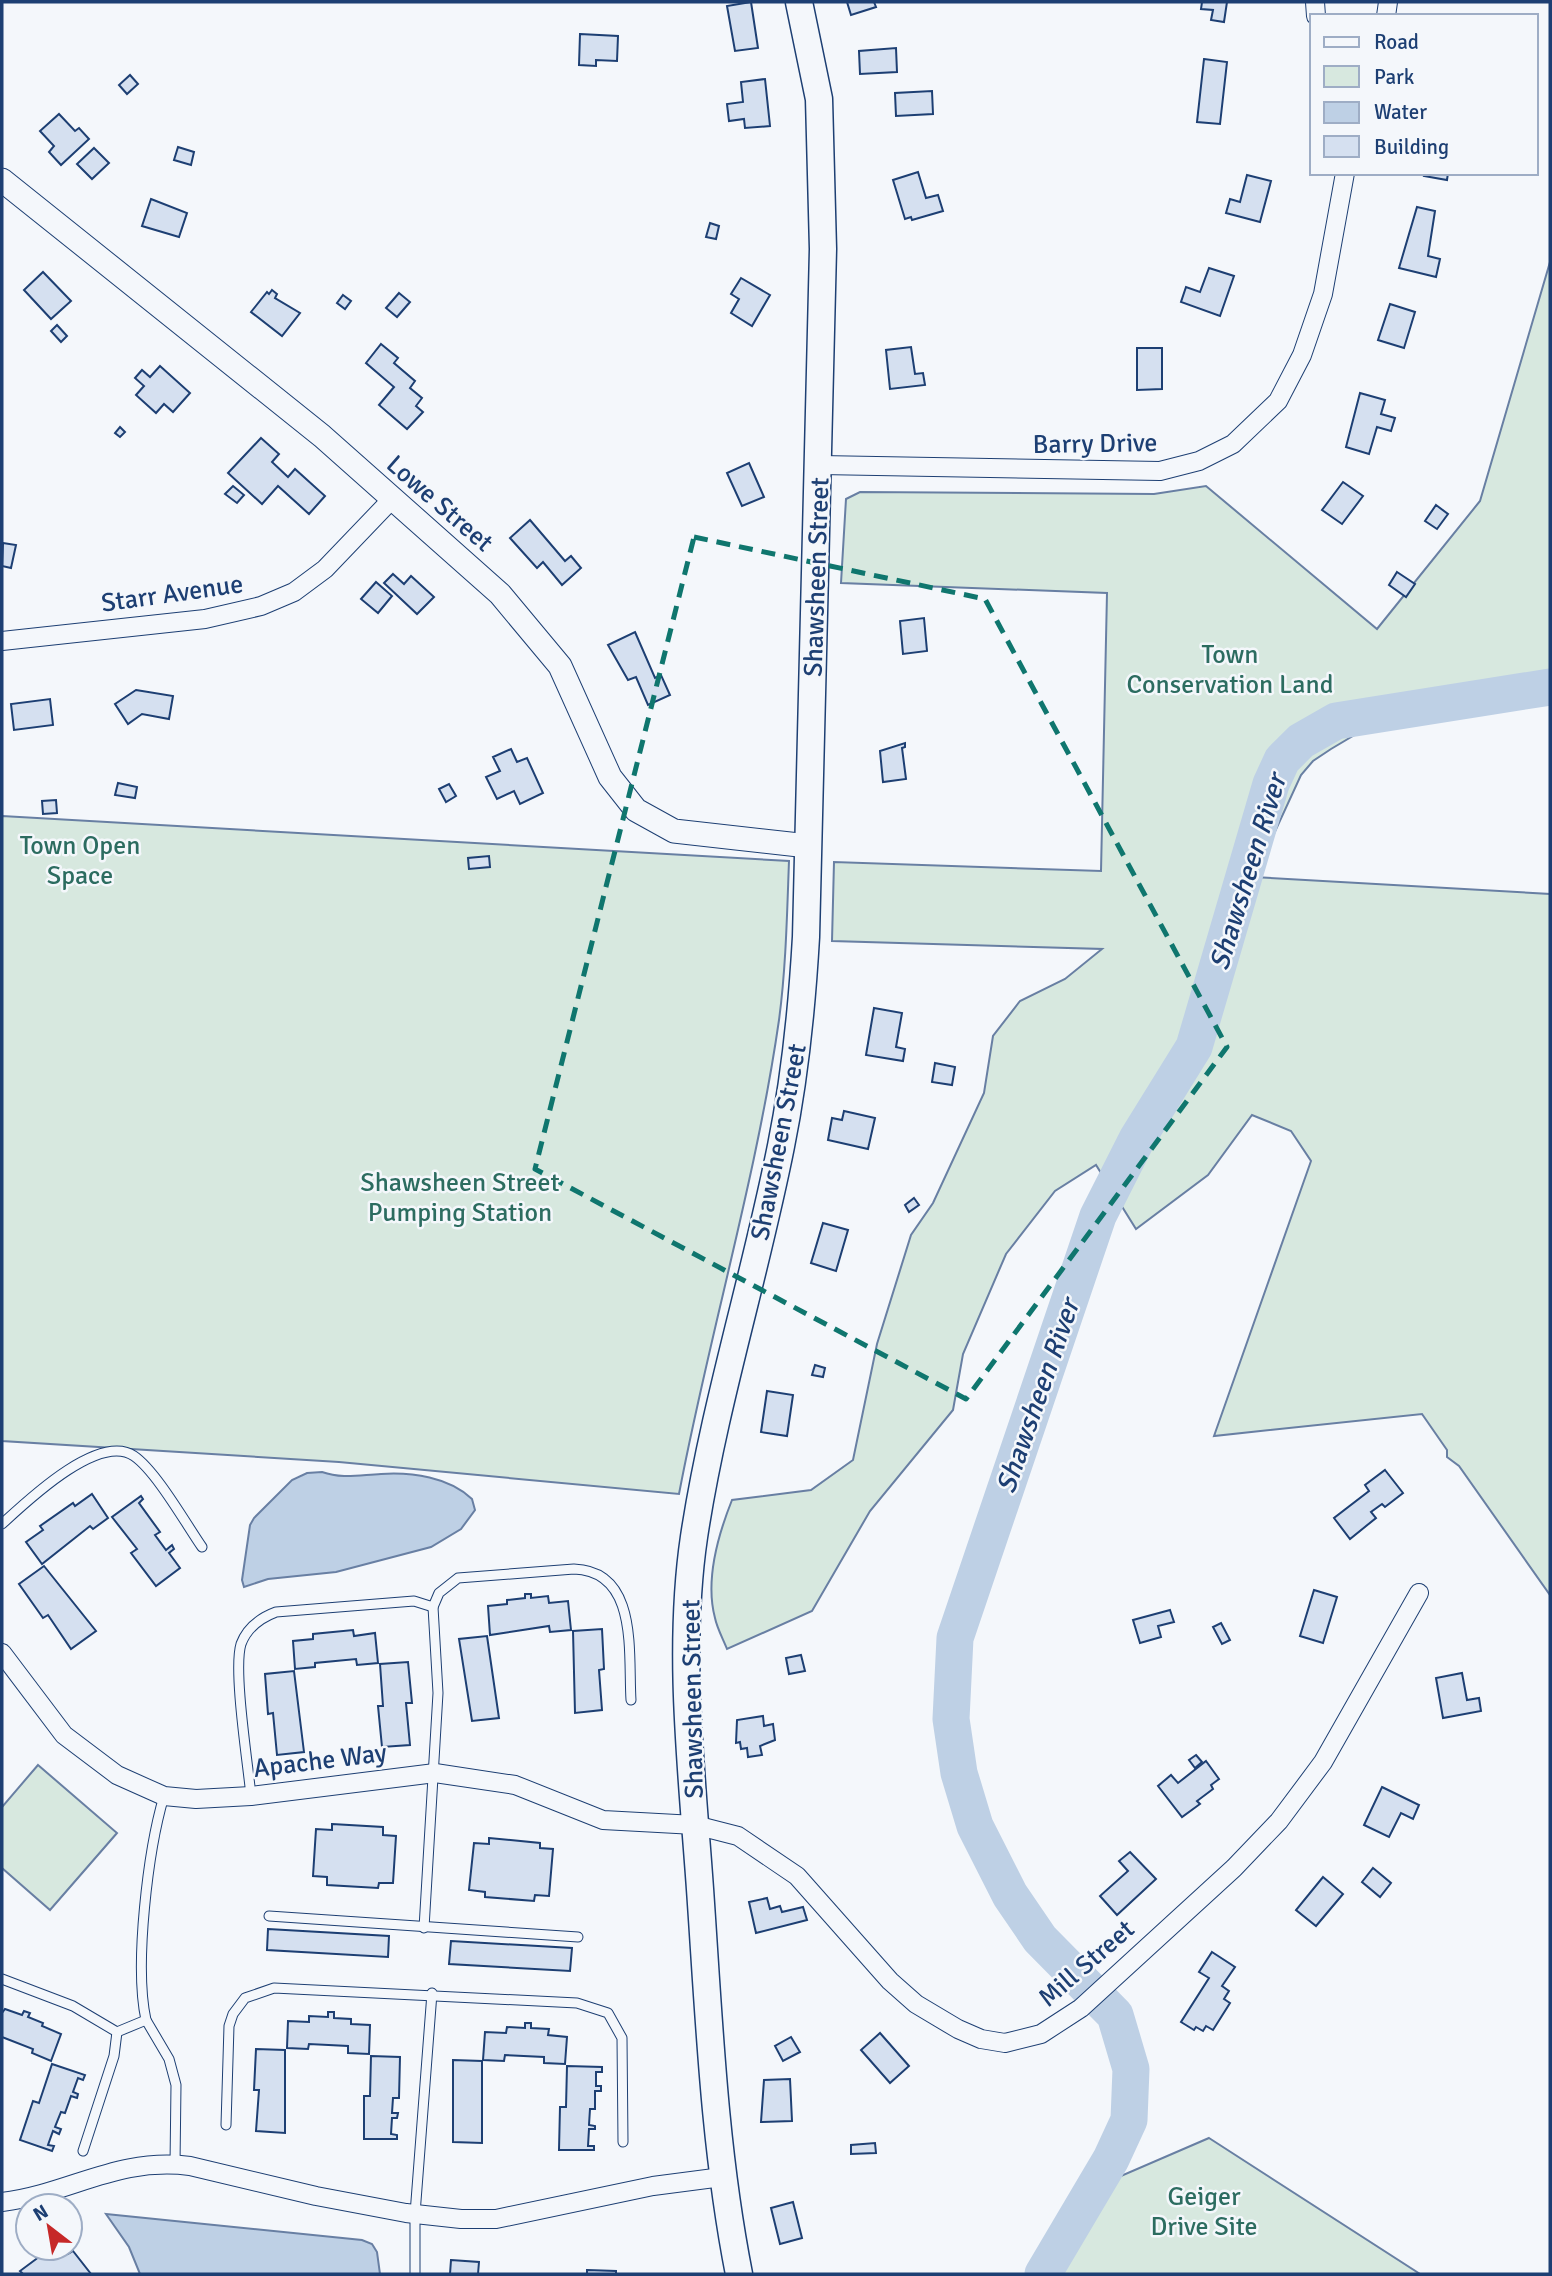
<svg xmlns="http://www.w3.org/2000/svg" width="1552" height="2276" font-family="Signika,sans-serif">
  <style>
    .green { fill: #d7e8df; stroke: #687fa3; stroke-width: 2 }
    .water { fill: #bed0e5; stroke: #687fa3; stroke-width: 2 }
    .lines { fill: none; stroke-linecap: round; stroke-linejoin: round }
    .river { stroke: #bed0e5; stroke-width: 37 }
    .building { fill: #d5e0f0; stroke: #1d3f73; stroke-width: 2 }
    .service-casing { stroke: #1d3f73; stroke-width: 11 }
    .minor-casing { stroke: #1d3f73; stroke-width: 20 }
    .tertiary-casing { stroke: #1d3f73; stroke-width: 25 }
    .secondary-casing { stroke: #1d3f73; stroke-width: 29 }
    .service { stroke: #f4f7fb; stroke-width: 9 }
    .minor { stroke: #f4f7fb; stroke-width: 18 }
    .tertiary { stroke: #f4f7fb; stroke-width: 23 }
    .secondary { stroke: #f4f7fb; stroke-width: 26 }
    .marked { fill: none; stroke: #0f766e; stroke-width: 5; stroke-dasharray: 14 9; stroke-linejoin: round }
    .labels { text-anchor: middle; stroke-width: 5; stroke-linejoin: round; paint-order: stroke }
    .street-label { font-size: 26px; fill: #1d3f73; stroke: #f4f7fb }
    .park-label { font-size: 26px; fill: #2c6c60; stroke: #f4f7fb }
    .water-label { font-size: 28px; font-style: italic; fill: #1d3f73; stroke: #f4f7fb }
  </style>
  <rect width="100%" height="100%" fill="#f4f7fb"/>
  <g class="green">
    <path d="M1550,262v420l-34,4 -89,24 -32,1 -64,38 -18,12 -12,14 -47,102 296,17v701l-91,-129 -12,-9v-7l-25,-36 -208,22 97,-275 -20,-30 -39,-16 -44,60 -72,54 -40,-64 -41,26 -49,63 -43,100 -10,56 -83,101 -58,100 -85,38c-4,-10 -10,-21 -12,-31 -10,-37 3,-83 17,-118l79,-10 42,-30 24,-116 34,-109 22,-32 51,-110 9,-57 27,-35 45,-22 37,-30 -270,-8 2,-79 267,9 6,-278 -266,-10 5,-84 14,-7 294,2 52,-8 171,143 103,-128z"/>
    <path d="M2,816l787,45c-2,53 -3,107 -10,159 -23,160 -70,315 -100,474l-340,-32 -337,-21z"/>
    <path d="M38,1765l79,68 -67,77 -48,-42v-61z"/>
    <path d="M1209,2138l211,136h-376l49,-86z"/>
  </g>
  <g class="water">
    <path d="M322,1472c20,7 37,3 59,2 31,-2 68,3 91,25l3,11 -14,19 -30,18 -95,25 -68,7 -24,8 -2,-7 8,-55 4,-7 38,-38 15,-7z"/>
    <path d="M106,2214l256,26 10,4 5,8 3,22h-240l-11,-27z"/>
  </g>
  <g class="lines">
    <path class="river" d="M1043,2274l68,-115 18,-39 2,-51 -16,-54 -75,-76 -30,-44 -35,-69 -16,-53 -8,-54 4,-81 143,-422 39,-77 57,-92 77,-263 11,-24 19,-19 35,-20 214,-34"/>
  </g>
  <g class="building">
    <path d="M751,2l7,46 -23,3 -8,-45z"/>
    <path d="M847,2h27l2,5 -25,8z"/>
    <path d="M1202,2h25l-3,20 -13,-2 2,-10 -12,-1z"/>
    <path d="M580,34l38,2 -1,25 -21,-1v6l-17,-1z"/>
    <path d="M896,48l1,24 -37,2 -1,-23z"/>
    <path d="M1204,59l23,3 -7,62 -23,-2z"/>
    <path d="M130,75l8,9 -11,10 -8,-9z"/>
    <path d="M765,79l5,47 -25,2 -1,-9 -15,2 -2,-17 16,-2 -2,-20z"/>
    <path d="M932,91l1,23 -37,2 -1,-23z"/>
    <path d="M59,114l16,17 4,-3 10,11 -28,26 -12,-13 5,-6 -14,-15z"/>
    <path d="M178,147l16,5 -3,13 -17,-5z"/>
    <path d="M94,148l15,15 -17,16 -15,-15z"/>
    <path d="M918,172l8,26 12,-3 5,16 -31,9 -1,-3 -6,2 -12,-39z"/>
    <path d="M1425,173h23l-1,7 -23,-4z"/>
    <path d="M1247,175l24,6 -11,41 -34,-9 4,-14 10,3z"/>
    <path d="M151,199l36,14 -8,24 -37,-11z"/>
    <path d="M1417,207l18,4 -7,45 12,3 -4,18 -37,-9z"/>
    <path d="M710,223l9,3 -3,13 -10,-2z"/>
    <path d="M1209,268l25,8 -14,40 -39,-14 5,-15 14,5z"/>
    <path d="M43,272l28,29 -20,18 -27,-29z"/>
    <path d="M741,278l29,17 -18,31 -21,-13 8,-14 -8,-5z"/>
    <path d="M272,290l5,4 -2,4 25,15 -18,23 -31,-24 16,-20 2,2z"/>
    <path d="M399,293l11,9 -13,15 -11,-9z"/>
    <path d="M343,295l8,6 -6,8 -8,-6z"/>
    <path d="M1390,304l25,8 -11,36 -26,-8z"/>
    <path d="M57,325l10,11 -6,6 -10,-11z"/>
    <path d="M381,344l17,14 -4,5 21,18 -5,7 12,10 -6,8 7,6 -16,17 -28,-24 15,-18 -28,-24z"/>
    <path d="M911,347l4,27 8,-1 2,12 -35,4 -4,-39z"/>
    <path d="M1137,348h25v41l-25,1z"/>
    <path d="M160,366l30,27 -17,19 -9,-8 -8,9 -20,-18 8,-9 -9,-8 7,-8 8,7z"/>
    <path d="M1360,393l25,7 -4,14 14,4 -4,13 -14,-4 -8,27 -23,-7z"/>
    <path d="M120,427l5,5 -5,5 -5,-4z"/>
    <path d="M261,438l18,16 -7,8 16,15 7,-8 30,27 -16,18 -31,-28 -16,18 -34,-31z"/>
    <path d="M749,463l15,34 -22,9 -15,-33z"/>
    <path d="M1343,482l20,14 -21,28 -20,-14z"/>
    <path d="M233,486l11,9 -7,8 -12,-9z"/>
    <path d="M1436,505l12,9 -11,15 -12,-8z"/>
    <path d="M530,520l35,41 6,-5 10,12 -19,17 -19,-23 -6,6 -27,-30z"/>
    <path d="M3,543l13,2 -5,23 -9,-2z"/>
    <path d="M1397,572l18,12 -9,13 -17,-12z"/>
    <path d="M393,574l11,10 7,-8 23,21 -17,17 -33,-31z"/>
    <path d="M376,582l16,14 -14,17 -17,-14z"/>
    <path d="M924,618l3,33 -24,3 -3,-33z"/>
    <path d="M635,632l20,46 6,-3 9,20 -22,10 -12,-28 -8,3 -20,-35z"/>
    <path d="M136,690l37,6 -4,23 -27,-5 -14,10 -13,-20z"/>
    <path d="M50,699l3,26 -39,5 -3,-26z"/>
    <path d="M905,743v4l-3,1 4,31 -23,3 -3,-31z"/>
    <path d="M511,749l6,13 10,-4 16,35 -23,11 -6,-13 -17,8 -11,-22 14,-6 -7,-14z"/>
    <path d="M118,783l19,4 -2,11 -20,-3z"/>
    <path d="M449,784l7,12 -10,6 -7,-13z"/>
    <path d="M56,800l1,13 -14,1 -1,-13z"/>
    <path d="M489,856l1,11 -21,2 -1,-11z"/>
    <path d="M874,1008l28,5 -6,34 9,2 -2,12 -37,-6z"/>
    <path d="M935,1063l20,4 -3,18 -20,-3z"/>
    <path d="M844,1111l31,7 -7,31 -40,-9 4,-22 10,2z"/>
    <path d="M914,1198l5,7 -10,7 -4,-7z"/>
    <path d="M823,1223l25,7 -12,41 -25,-8z"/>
    <path d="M815,1365l10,3 -2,9 -11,-2z"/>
    <path d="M767,1391l26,4 -6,41 -26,-4z"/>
    <path d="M1385,1470l18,23 -18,14 -3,-3 -11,8 5,6 -26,21 -16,-21 35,-27 -4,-6z"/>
    <path d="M92,1494l16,24 -15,11 -3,-3 -48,38 -16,-22 17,-12 -3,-4 33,-23 2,3z"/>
    <path d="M141,1496l2,3 -4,4 21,29 -5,3 11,15 6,-5 2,4 -5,4 11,15 -24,18 -25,-33 6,-4 -25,-32z"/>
    <path d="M44,1566l52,65 -25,18 -23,-34 -5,3 -24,-34z"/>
    <path d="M1314,1590l23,7 -14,46 -23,-7z"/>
    <path d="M525,1594h6v4l17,-2 1,7 19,-2 3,29 -21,2 -1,-6 -59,9 -2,-29 19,-2v-4l18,-2z"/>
    <path d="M1170,1610l4,12 -16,4 3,11 -21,6 -7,-23z"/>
    <path d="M1221,1623l9,17 -8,4 -9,-17z"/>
    <path d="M602,1629l2,40 -5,1 3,40 -27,3 -2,-82z"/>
    <path d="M353,1630l1,6 21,-3 3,30 -21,2 -1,-6 -41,4v4l-20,2 -2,-28 20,-2v-5z"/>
    <path d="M487,1636l12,82 -27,3 -13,-82z"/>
    <path d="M801,1655l4,16 -16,3 -3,-16z"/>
    <path d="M408,1662l4,41h-6l4,42 -28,2 -4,-41h5l-3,-42z"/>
    <path d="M294,1671l10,81 -27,3 -4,-42 -5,1 -3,-40z"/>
    <path d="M1462,1673l5,27 12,-2 2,13 -38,7 -7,-40z"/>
    <path d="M763,1716l1,10 9,-2 2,16 -15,6 2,9 -14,2 -1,-9 -6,1 -1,-7 -4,1 1,-23z"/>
    <path d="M1196,1755l6,7 -7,6 -6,-8z"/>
    <path d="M1206,1761l13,18 -8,6 2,4 -16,12 3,3 -18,13 -24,-31 13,-11 7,8z"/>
    <path d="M1382,1787l37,18 -6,14 -12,-6 -12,24 -25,-12z"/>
    <path d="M332,1824l51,3v8l13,1 -3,47h-14l-1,5 -51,-3v-8l-14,-1 3,-47 16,1z"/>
    <path d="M489,1838l51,5v5l13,1 -4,47 -14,-1 -1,6 -49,-4v-5l-16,-2 5,-47 15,1z"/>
    <path d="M1130,1852l26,27 -39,36 -17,-19 28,-25 -9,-10z"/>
    <path d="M1373,1868l18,15 -11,14 -18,-15z"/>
    <path d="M1323,1877l20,17 -27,32 -20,-16z"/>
    <path d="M767,1898l3,11 10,-3 2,6 21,-5 4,13 -51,13 -7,-31z"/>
    <path d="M268,1929l121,7 -1,21 -121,-7z"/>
    <path d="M451,1941l121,7 -2,23 -121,-7z"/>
    <path d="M1212,1952l23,15 -13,19 7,5 -5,8 6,4 -17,27 -7,-4 -3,5 -7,-4 -2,3 -13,-8 28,-44 -10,-6z"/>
    <path d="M5,2009l17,6 2,-4 6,2 -2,4 15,6 -1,3 19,8 -10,27 -19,-8 1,-4 -31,-12v-24z"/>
    <path d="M328,2012h6v6l17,1v5l19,1 -1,29 -21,-1v-7l-39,-2 -1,5 -21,-1 1,-27 21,1v-6l19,1z"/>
    <path d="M525,2023h6v5l18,1 -1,6 19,2 -2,27 -21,-1v-6l-39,-2 -1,6 -21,-1 2,-28 21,1 1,-6 18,1z"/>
    <path d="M880,2033l29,33 -19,17 -29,-33z"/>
    <path d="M791,2037l9,15 -17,9 -8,-15z"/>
    <path d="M256,2049l29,1v83l-29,-2 3,-41h-5z"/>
    <path d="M371,2056l29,1 -1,41h-6l-1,15h6l-1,5h-5l-1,16 6,1v4h-33v-43h6z"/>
    <path d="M453,2060l29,1v82l-29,-1z"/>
    <path d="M52,2064l33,11 -2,5 -5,-2 -5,14 5,2 -1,4 -6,-2 -6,17 -4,-1 -6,15 6,2 -2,5 -6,-3 -5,14 6,1 -2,5 -32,-11 13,-39 6,2z"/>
    <path d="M567,2066l35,1v5h-6v14h5v5h-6v18h-5l-1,16 6,1v3h-6l-1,17h6v4h-35l1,-43h6z"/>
    <path d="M790,2079l2,42 -31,1 3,-42z"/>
    <path d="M875,2143l1,10 -25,1v-9z"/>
    <path d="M793,2202l9,36 -22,6 -9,-36z"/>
    <path d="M51,2248h13l4,6 5,-3 18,23h-68l-3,-3z"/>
    <path d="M451,2260l28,2 -1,12h-28z"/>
    <path d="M587,2270l29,1v3h-29z"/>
  </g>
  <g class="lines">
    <defs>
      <g id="service">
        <path d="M2,1524c25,-23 97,-92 132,-68 22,15 52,68 68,91"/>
        <path d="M251,1796c-3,-32 -18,-126 -10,-152 6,-16 19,-26 35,-32l138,-11 19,6 6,-14 19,-15 116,-9c65,2 54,85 57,131"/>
        <path d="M269,1916l309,21"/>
        <path d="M424,1928l14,-235 -5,-86"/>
        <path d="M2,1979l71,27 44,26"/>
        <path d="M146,2020l23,39 7,26 -1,79"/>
        <path d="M117,2032l29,-12c-12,-55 2,-170 18,-224"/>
        <path d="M226,2125l3,-99 4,-12 12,-16 29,-10 303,15 31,10 14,25 1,104"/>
        <path d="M83,2151l31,-95 3,-24"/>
        <path d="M415,2274v-60l17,-221"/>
      </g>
      <g id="minor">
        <path d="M1315,2l1,14"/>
        <path d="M1386,16l2,-14"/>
        <path d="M820,465l340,6 39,-10 34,-17 45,-43 24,-46 21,-61 22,-121"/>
        <path d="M2,641l203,-22 56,-13 33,-14 31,-23 68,-71"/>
        <path d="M2,1653l62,82 53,40 47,21 32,3 55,-3 184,-23 80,12 88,35 92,5 43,11 59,40 93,105 26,23 42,25 23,10 24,4 36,-9 40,-26 153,-140 45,-47 44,-59 96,-169"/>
        <path d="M2,2202c70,-9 114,-45 188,-36l126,30 90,17 55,6h35l157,-33 69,-9"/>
      </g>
      <path id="tertiary" d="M2,180l320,256 178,158 60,72 50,111 26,33 38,21 134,15"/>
      <path id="secondary" d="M739,2274c-25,-127 -30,-256 -39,-385 -8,-115 -23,-237 -6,-352 20,-132 61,-260 87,-391 14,-69 21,-139 25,-209l17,-688 -4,-150 -20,-97"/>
    </defs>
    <use href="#service" class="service-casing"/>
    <use href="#minor" class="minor-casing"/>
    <use href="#tertiary" class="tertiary-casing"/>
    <use href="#secondary" class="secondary-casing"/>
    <use href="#service" class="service"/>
    <use href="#minor" class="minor"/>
    <use href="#tertiary" class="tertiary"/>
    <use href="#secondary" class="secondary"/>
  </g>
  <path class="marked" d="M694,537l291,62 242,448 -261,352 -431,-230z"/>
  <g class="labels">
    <g class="street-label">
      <text transform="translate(1095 443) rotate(-1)" y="9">Barry Drive</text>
      <text transform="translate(440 503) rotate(41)" y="9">Lowe Street</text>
      <text transform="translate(816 577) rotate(-88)" y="9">Shawsheen Street</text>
      <text transform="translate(172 593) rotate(-8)" y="9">Starr Avenue</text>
      <text transform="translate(778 1142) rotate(-79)" y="9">Shawsheen Street</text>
      <text transform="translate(692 1699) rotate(-91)" y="9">Shawsheen Street</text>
      <text transform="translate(320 1760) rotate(-7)" y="9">Apache Way</text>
      <text transform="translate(1086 1963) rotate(-41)" y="9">Mill Street</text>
    </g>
    <g class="park-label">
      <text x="1230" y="663">Town<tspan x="1230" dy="30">Conservation Land</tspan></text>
      <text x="80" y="854">Town Open<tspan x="80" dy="30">Space</tspan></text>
      <text x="460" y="1191">Shawsheen Street<tspan x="460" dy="30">Pumping Station</tspan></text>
      <text x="1204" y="2205">Geiger<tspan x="1204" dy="30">Drive Site</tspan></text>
    </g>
    <g class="water-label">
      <text transform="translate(1247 872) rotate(-73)" y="10">Shawsheen River</text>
      <text transform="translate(1037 1396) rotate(-71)" y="10">Shawsheen River</text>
    </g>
  </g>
  <rect width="1552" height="2276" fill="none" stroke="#1d3f73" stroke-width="7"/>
  <rect x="1310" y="14" width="228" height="161" fill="#f4f7fb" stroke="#9eadc5" stroke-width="2"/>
  <rect x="1324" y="37" width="35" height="10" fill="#f4f7fb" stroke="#9eadc5" stroke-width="2"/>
  <text x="1374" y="49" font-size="21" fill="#1d3f73">Road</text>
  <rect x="1324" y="66" width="35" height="21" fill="#d7e8df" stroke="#9eadc5" stroke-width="2"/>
  <text x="1374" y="84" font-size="21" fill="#1d3f73">Park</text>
  <rect x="1324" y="102" width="35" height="21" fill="#bed0e5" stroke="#9eadc5" stroke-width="2"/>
  <text x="1374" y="119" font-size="21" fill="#1d3f73">Water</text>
  <rect x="1324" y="136" width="35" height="21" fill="#d5e0f0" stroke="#9eadc5" stroke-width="2"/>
  <text x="1374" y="154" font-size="21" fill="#1d3f73">Building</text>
  <g transform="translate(49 2227) rotate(329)"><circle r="33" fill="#f4f7fb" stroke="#9eadc5" stroke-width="2"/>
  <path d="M0-5L12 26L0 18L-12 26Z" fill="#c62828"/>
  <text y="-10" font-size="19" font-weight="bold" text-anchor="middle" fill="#1d3f73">N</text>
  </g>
</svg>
